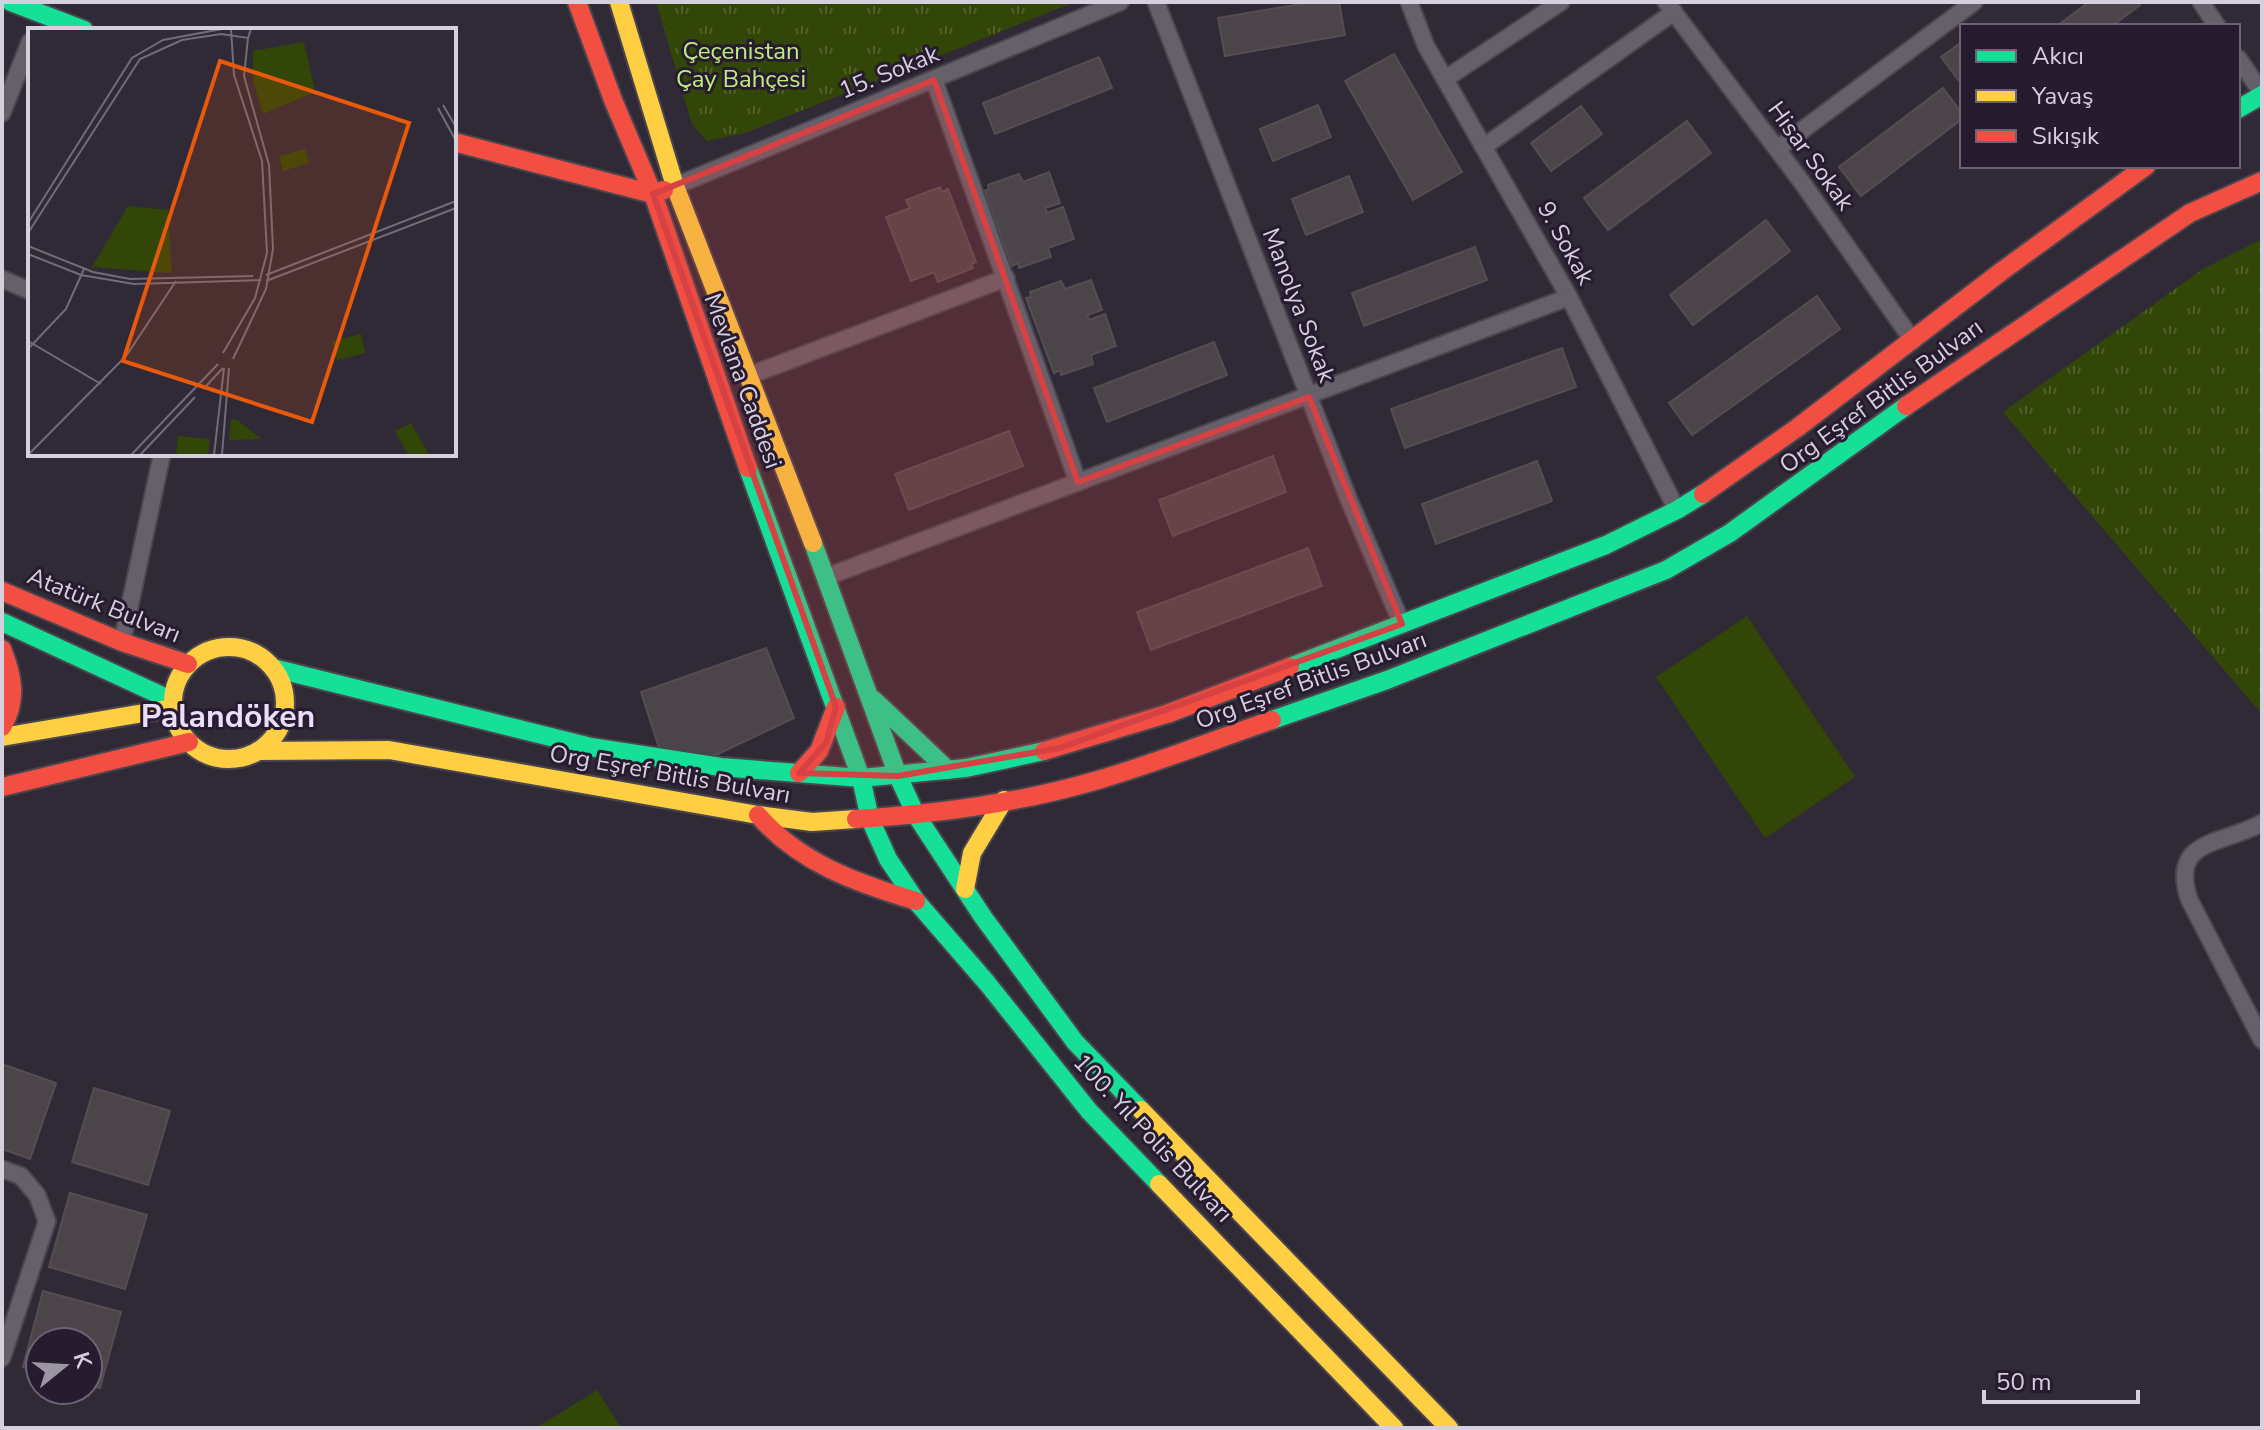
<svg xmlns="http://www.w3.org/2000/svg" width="2264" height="1430" font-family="'Nunito Sans',sans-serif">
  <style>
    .grass { fill: #324607 }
    .park { fill: url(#park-tufts) }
    .building { fill: #4b4449; stroke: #564d53; stroke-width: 2 }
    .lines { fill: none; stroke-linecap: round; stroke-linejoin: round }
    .street-casing { stroke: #4a454f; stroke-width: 20 }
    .fast-casing { stroke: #4a454f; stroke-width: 22 }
    .slow-casing { stroke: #4a454f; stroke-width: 22 }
    .jam-casing { stroke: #4a454f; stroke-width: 22 }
    .street { stroke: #66606b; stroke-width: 16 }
    .fast { stroke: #16e098; stroke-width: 18 }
    .slow { stroke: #ffcf43; stroke-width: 18 }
    .jam { stroke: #f24e42; stroke-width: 18 }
    .marked { fill: #d64143; fill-opacity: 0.2; stroke: #d64143; stroke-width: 6; stroke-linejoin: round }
    .labels { text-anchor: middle; stroke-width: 6; stroke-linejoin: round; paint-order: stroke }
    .park-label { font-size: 24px; fill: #c0ec82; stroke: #271b30 }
    .street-label { font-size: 24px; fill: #d6cfdd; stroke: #271b30 }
    .district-label { font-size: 32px; font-weight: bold; fill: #ebdcf9; stroke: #271b30 }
    .inset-road { fill: none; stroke: #726c79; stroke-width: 2 }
    .view { fill: #e8590c; fill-opacity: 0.15; stroke: #e8590c; stroke-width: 4 }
    .inset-edge { fill: none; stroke: #d6cfdd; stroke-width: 4 }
  </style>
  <defs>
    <pattern id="park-tufts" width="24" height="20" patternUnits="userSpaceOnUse" patternTransform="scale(2)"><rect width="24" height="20" fill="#324607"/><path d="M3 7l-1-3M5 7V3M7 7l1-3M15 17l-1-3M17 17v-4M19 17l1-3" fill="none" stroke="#4f602b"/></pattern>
  </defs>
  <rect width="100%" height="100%" fill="#302a36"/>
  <g class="grass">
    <path d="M1747,616l108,161 -90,61 -109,-161z"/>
    <path d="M597,1390l24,38h-85z"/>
  </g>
  <g class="park">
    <path d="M656,2h419l-330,131 -38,8 -15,-17z"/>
    <path d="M2262,239v475l-259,-302 200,-143z"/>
  </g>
  <g class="building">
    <path d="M1312,2h27l6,33 -120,21 -7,-38z"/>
    <path d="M2089,2h49l2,3 -28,21h-55z"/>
    <path d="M1962,42v43l-21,-28z"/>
    <path d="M1394,54l68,118 -49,28 -68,-119z"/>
    <path d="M1099,57l13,31 -117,46 -12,-31z"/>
    <path d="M1943,88l19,25v6l-101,77 -22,-29z"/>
    <path d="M1318,105l13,32 -58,24 -13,-32z"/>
    <path d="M1581,106l21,28 -51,37 -20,-28z"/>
    <path d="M1687,121l24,32 -103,77 -24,-32z"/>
    <path d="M1049,172l11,31 -15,5 2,5 16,-6 11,32 -26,9 3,9 -32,11 -1,-5 -6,3 -28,-75 5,-2 -1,-4 31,-11 4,8z"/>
    <path d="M1349,176l14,36 -57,23 -14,-36z"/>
    <path d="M940,187l2,5 6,-3 28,73 -5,2 2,4 -35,14 -4,-10 -23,9 -25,-64 24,-9 -4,-8z"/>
    <path d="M1766,220l24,31 -97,74 -23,-30z"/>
    <path d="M1475,247l12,33 -123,46 -12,-33z"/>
    <path d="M1091,280l11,30 -15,5 2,5 16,-6 11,32 -25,9 2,9 -32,11 -1,-5 -6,3 -28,-75 5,-1 -1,-5 31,-11 4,8z"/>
    <path d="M1817,296l23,33 -148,106 -23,-32z"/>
    <path d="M1214,342l13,33 -120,47 -13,-34z"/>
    <path d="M1562,348l14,39 -171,61 -14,-39z"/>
    <path d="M1009,431l14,35 -114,44 -14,-36z"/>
    <path d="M1273,456l13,36 -113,44 -14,-36z"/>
    <path d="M1537,461l15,40 -116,43 -14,-40z"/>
    <path d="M1308,548l14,38 -171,64 -14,-38z"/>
    <path d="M766,648l28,70 -78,37 -55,-1 -20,-62z"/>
    <path d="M2,1064l54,19 -26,76 -28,-10z"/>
    <path d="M94,1088l76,23 -22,74 -76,-23z"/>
    <path d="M70,1193l77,22 -22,74 -76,-22z"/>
    <path d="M43,1291l78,21 -21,76 -12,-3v-43h-48v30l-17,-5z"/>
  </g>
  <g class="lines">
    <defs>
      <g id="street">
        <path d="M1156,2l193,498 53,124"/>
        <path d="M1409,2l17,44 143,251 108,213"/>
        <path d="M1666,2l135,179 112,160"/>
        <path d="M2201,2l16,24"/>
        <path d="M2238,58l24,35"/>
        <path d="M1445,79l116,-77"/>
        <path d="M934,80l144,402"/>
        <path d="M2,113l28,-71"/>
        <path d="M1485,146l189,-134"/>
        <path d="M1777,149l197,-147"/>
        <path d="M675,186l445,-184"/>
        <path d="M2,279l28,12"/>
        <path d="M748,376l258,-98"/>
        <path d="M826,577l743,-280"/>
        <path d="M122,642l40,-188"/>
        <path d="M2262,823c-39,22 -93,15 -73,76l73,141"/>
        <path d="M2,1169l19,7 16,19 10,26 -45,137"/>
      </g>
      <g id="fast">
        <path d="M11,2l73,28"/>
        <path d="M2238,109l24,-14"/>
        <path d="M748,468l113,310 9,41 18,40 28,42 71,82 102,128 70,73"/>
        <path d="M813,543l85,233 18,39 67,102 92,125 66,68"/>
        <path d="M2,622l171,79"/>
        <path d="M1290,667l316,-122 71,-35 26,-16"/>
        <path d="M273,668l318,79 130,20 140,11 105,-10 78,-17"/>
        <path d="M874,700l74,70"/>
        <path d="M1272,720l115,-40 279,-110 64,-37 176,-127"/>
      </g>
      <g id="slow">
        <path d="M619,2l56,184 138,357"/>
        <circle cx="229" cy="703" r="56"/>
        <path d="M2,737l171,-29"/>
        <path d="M258,751l131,-1 369,65 54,7 44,-3"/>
        <path d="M965,889l7,-36 32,-53"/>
        <path d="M1141,1110l308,318"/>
        <path d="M1159,1184l235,244"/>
      </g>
      <g id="jam">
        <path d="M577,2l36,98 40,94 95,274"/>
        <path d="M454,142l199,52 11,-4"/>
        <path d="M1906,406l284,-193 72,-32"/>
        <path d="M1703,494l94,-66 205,-157 144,-105"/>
        <path d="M2,591l120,51 66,22"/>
        <path d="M2,649c11,27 16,52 0,78"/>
        <path d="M1044,751l123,-37 123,-47"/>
        <path d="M799,773l20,-22 17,-44"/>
        <path d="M2,787l187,-45"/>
        <path d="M758,815c41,48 99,68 158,86"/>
        <path d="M856,819c81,-5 164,-16 242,-39 58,-17 116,-40 174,-60"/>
      </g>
    </defs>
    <use href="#street" class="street-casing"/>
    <use href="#fast" class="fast-casing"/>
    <use href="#slow" class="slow-casing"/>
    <use href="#jam" class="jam-casing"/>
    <use href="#street" class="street"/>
    <use href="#fast" class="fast"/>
    <use href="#slow" class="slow"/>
    <use href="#jam" class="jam"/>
  </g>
  <path class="marked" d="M934,80l144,402 231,-85 93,227 -342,124 -162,28 -99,-3 27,-30 10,-36 -183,-513z"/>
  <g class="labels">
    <g class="park-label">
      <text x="741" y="59">Çeçenistan<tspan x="741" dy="28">Çay Bahçesi</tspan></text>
    </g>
    <g class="street-label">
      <text transform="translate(889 72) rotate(-22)" y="8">15. Sokak</text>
      <text transform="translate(1811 156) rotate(54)" y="8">Hisar Sokak</text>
      <text transform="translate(1566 243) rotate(61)" y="8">9. Sokak</text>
      <text transform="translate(1299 305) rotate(69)" y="8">Manolya Sokak</text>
      <text transform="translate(743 381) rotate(70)" y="8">Mevlana Caddesi</text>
      <text transform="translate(1881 396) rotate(-36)" y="8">Org Eşref Bitlis Bulvarı</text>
      <text transform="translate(104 605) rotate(22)" y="8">Atatürk Bulvarı</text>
      <text transform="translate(1311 680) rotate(-20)" y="8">Org Eşref Bitlis Bulvarı</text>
      <text transform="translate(670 774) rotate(10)" y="8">Org Eşref Bitlis Bulvarı</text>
      <text transform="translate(1153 1138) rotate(47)" y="8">100. Yıl Polis Bulvarı</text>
    </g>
    <g class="district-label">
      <text x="228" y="727">Palandöken</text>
    </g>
  </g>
  <g transform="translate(28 28)">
    <rect width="428" height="428" fill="#302a36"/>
    <path d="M277,121l4,14 -26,8 -4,-15zM333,306l4,19 -28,7 -5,-19zM150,408l32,3 -2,16h-32z" fill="#324607"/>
    <path d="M203,391l6,1 25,19 -33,1z" fill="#324607"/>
    <path d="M276,14l11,50 -52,22 -10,-33v-30zM100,178l40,4 4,63 -80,-6zM383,395l18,32h-21l-13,-24z" fill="#324607"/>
    <path class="inset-road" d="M415,77l13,22M410,80l18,33M0,195l104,-165 31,-18 59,-11M0,205l112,-174 42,-19 39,-6 27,4 3,-9M0,218l65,26 37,7 123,-3M0,226l53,21 53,9 127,-4M238,247l190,-74M238,253l190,-73M0,313l73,43M0,321l38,-40 18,-40M195,325l32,-55 12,-45 -5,-92 -28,-86 -3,-46M205,331l33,-70 7,-40 -4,-84 -25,-89 4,-38M178,358l17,-18M0,427l98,-99 50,-75M103,427l87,-91M112,427l55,-58M186,427l10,-87M194,427l7,-87"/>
    <path class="view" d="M192,33l189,62 -97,299 -189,-61z"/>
    <rect width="428" height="428" class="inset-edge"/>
  </g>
  <rect width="2264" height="1430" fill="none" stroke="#d6cfdd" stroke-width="8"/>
  <rect x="1960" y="24" width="280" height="144" fill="#271b30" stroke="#6d6375" stroke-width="2"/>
  <rect x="1976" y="50" width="40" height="12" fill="#16e098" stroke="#6d6375" stroke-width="2"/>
  <text x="2032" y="64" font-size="24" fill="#d6cfdd">Akıcı</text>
  <rect x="1976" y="90" width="40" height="12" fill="#ffcf43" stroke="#6d6375" stroke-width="2"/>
  <text x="2032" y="104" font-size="24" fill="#d6cfdd">Yavaş</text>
  <rect x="1976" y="130" width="40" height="12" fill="#f24e42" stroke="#6d6375" stroke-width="2"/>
  <text x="2032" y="144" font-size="24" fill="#d6cfdd">Sıkışık</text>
  <g transform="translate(64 1366) rotate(72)"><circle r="38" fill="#271b30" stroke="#6d6375" stroke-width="2"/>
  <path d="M0-6L14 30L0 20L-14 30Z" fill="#9c95a3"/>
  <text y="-12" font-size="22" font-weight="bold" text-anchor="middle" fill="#d6cfdd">K</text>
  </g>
  <path d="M1984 1390v12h154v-12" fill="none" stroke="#d6cfdd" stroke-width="4"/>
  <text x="1996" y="1390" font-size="24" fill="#d6cfdd" stroke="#271b30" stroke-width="6" paint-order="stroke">50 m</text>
</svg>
